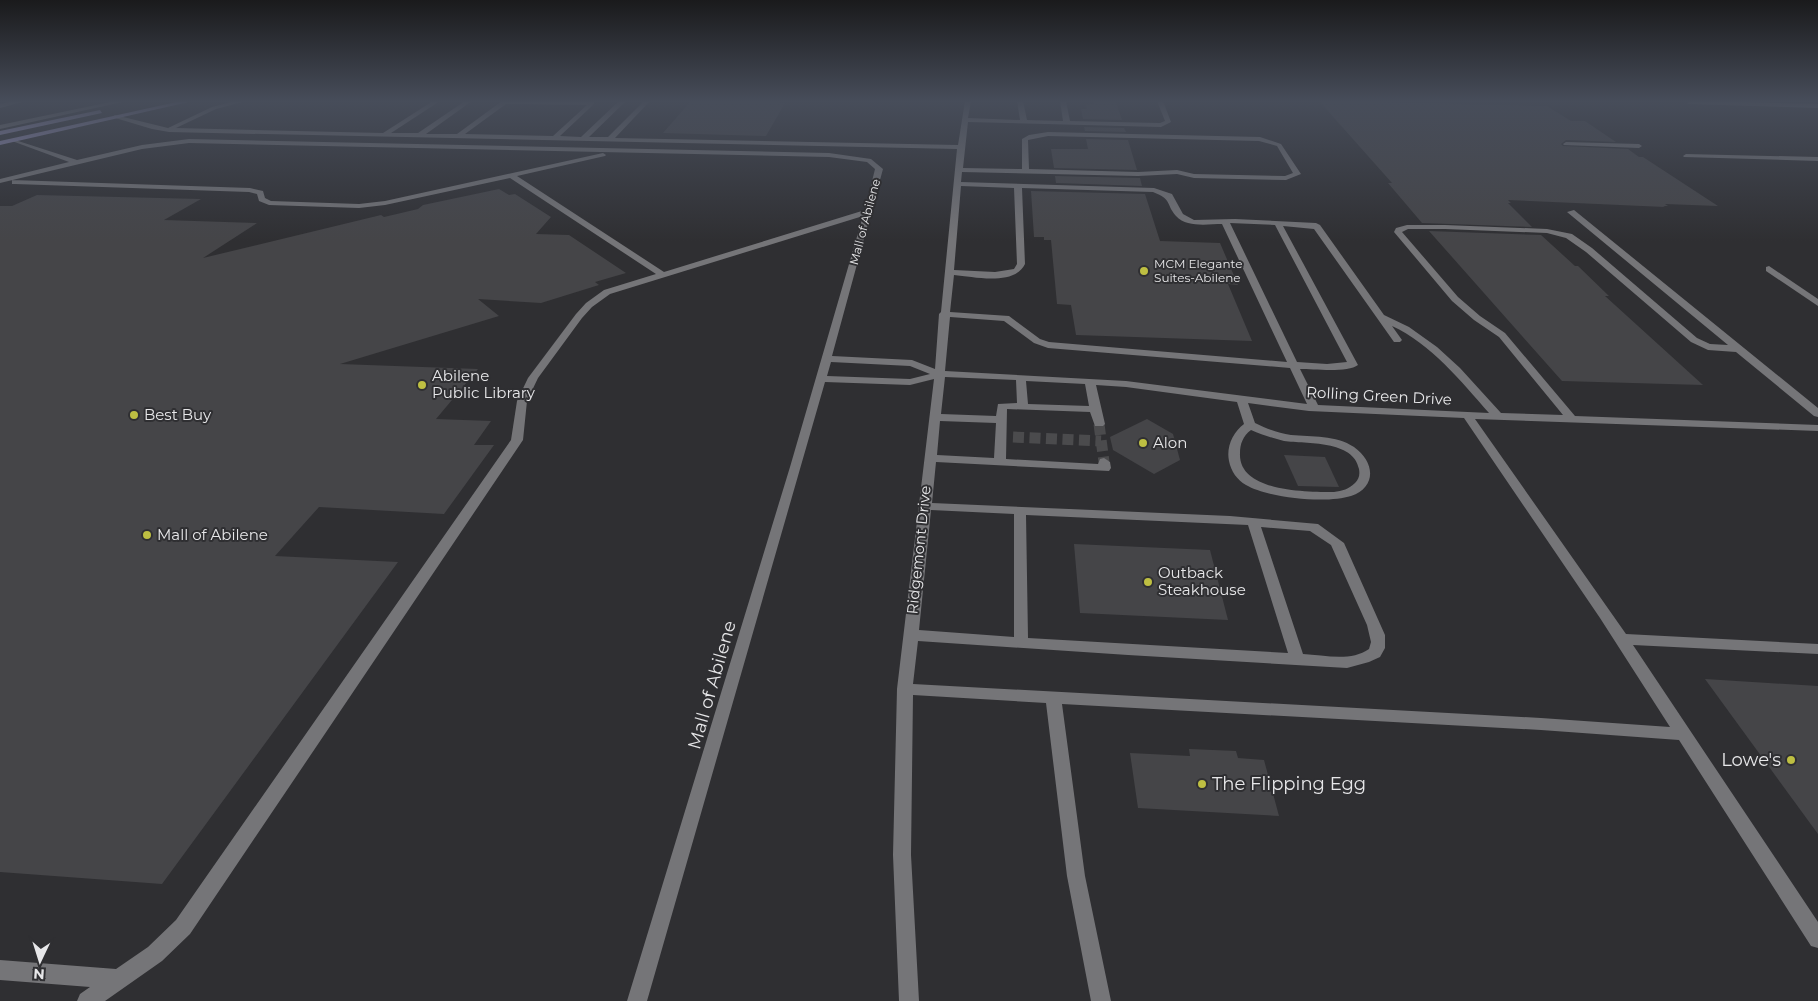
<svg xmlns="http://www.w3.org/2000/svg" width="1818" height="1001" font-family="Montserrat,sans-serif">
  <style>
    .building { fill: #454548 }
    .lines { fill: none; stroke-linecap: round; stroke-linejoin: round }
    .minor-tunnel { stroke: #4b4b4d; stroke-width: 11; stroke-dasharray: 11 5.5; stroke-linecap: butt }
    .minor { fill: #757578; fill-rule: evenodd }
    .major { fill: #9d97c5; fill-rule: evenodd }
    .poi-dot { fill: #bebf42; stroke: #2f2f32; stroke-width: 2 }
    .labels { text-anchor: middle; stroke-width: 4; stroke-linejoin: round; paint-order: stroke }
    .far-street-label { font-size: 12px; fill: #e7e7e9; stroke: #2f2f32 }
    .far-poi-label { font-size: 12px; fill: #e7e7e9; stroke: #2f2f32; text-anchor: start }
    .poi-label { font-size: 15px; fill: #e7e7e9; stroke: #2f2f32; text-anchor: start }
    .street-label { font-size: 15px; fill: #e7e7e9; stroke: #2f2f32 }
    .near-street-label { font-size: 18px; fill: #e7e7e9; stroke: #2f2f32 }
    .near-poi-label { font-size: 18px; fill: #e7e7e9; stroke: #2f2f32; text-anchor: end }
  </style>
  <rect width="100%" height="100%" fill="#2f2f32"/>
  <g class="building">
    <path d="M733,101h48l-1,2h5l-19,33 -103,-3 27,-31z"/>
    <path d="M1093,101l23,1 6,18 -39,-1 -2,-10h6l-1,-5h8z"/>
    <path d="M1329,101l218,5 24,15h14l31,21 -50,-2 -5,4 2,2 65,3 11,8h4l75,49 -53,-2 3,2h-5l2,1 -157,-7 3,3h-3l24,24 -110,-4 -34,-40h4l-72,-81z"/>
    <path d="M1084,127l40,1 2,4 -41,-1z"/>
    <path d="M1086,139l42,1 9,30 -83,-2 -3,-19h37z"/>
    <path d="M1055,176l85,2 2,8 -86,-3z"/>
    <path d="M499,189l10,6 6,-1 36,23 -15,17 33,1 57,38 -31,9 4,3 -58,18 -63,-4 21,17 -159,48 138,5 -42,50 55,2 -17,24h20l-50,69 -125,-7 -44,49 123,6 -236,322 -162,-12v-666h12l25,-11 164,4 -37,21 93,3 -54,35 178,-43 3,2 34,-8 5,-4z"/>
    <path d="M1031,191l114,3 15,47 60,2 18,42 -10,-1 24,57 -176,-6 -5,-30 -14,-1 -6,-64h-7v-3h-10z"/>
    <path d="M1429,231l112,4 34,31h3l31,30h-4l98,89 -141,-4z"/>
    <path d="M1147,419l26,15 7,26 -26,14 -41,-24 -3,-13z"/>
    <path d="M1284,455l41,2 14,30 -41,-1z"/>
    <path d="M1074,544l136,6 18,70 -148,-7z"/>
    <path d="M1705,679l113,7v148z"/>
    <path d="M1189,749l47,2 2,7 26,2 15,56 -141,-8 -8,-55 60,3z"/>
  </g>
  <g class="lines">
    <g class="minor-tunnel">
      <path d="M1099,424l5,38"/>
      <path d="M1013,437l88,4"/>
    </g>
    <g class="minor">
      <path d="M14,101h12l-26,7v-4z"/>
      <path d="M115,101h12l-127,28v-4z"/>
      <path d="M235,101h11l-30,8 -40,19 207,5 50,-32h7l-49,32h27l47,-32h7l-46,33h31l45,-33 92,1v2l-34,32 21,1 38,-36h7l-37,36h19l36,-36h6l-35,37 343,7 7,-44h6l-3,17 52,2 -3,-19h6l4,19 36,1 -3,-20h6l4,20 90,2 5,-2 -8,-20h6l8,21 -10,5 -193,-5 -5,46 59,1v-30l7,-4 19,-3 212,5 21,7 20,30 -15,6 -92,-2 -17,-4 -39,2 -176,-4 -1,10 193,6 18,6 11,20 11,6 41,-1 81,4 4,2 64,90 25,12 28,20 23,21 41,45 62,2 -64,-78 -25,-17 -22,-19 -58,-69 2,-4 11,-3h38l102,4 25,5 20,14 105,90 13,6 18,1 -161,-133 7,-2 244,198v9l-4,-1 -78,-64 -28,-2 -17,-8 -105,-90 -20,-14 -19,-5 -102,-4h-37l-6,3 56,65 22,19 25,17 70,83 243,9v6l-343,-12 151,215 192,10v10l-185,-9 185,277v26l-7,-2 -132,-206 -138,-10 -479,-26 23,172 26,125h-20l-24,-125 -21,-173 -133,-8 -2,160 8,146h-20l-6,-146 4,-166 37,-310 -24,6 -85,-3 -178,619h-20l163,-534 73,-251 -253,78 -18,13 -10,11 -44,60 -11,23 -4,39 -333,494 -28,27 -57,40h-28l3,-7 10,-7 -90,-7v-20l116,9 32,-22 28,-27 335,-480 6,-39 11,-23 48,-64 10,-11 18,-13 52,-16 -146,-96 -125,27 -26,3 -90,-3 -10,-4 -2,-7 -8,-2 -234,-8h-3v-4l238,8 13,3 2,7 6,3 88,3 26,-3 218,-48 3,2 -1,1 -88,20 147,96 201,-62 10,-41 -8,-7 -38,-5 -640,-14 -47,6 -142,34v-4l69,-17 -57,-21v-2l65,21 65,-15 47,-6 640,14 42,6 12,10 -51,187 80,4 23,9 4,-55 2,-2 16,-163 -788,-17 -17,-3 -40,-12 3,-2 53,13 44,-21zM506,104l81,1 -34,31 -88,-2zM1048,136l211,5 18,5 16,27 -8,3 -91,-2 -17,-4 -39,2 -109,-3 -1,-29zM961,186l53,2 3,76 -3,5 -19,3 -41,-2zM1022,188l131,4c20,8 12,11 23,24 11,12 32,8 46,8l65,138 -238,-20 -9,-3 -31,-23 -59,-4 4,-37c21,2 60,11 71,-11zM1230,223l45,2 72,137 -20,2 -30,-2zM1283,226l31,3 80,113h6l2,-2 -10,-14c39,18 69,55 97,87l-171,-8 -18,-36c14,0 48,4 58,-4zM950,317l54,4 30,22 14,5 242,20 17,36 -181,-23 -181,-10zM831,362l79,4 20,8 -20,5 -83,-3zM945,377l71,3 1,23 -19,1 -2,12 -55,-2zM1026,381l59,3 4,22 -61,-2zM1096,385l30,2 111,15 7,22c-11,8 -18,23 -15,37 2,10 8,19 17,24 22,13 80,19 105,11 26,-9 24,-34 3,-49 -18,-12 -42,-10 -63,-12 -13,-2 -24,-6 -36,-12l-7,-20 61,8 155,7 136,200 70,109 -129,-9 -628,-34 5,-43 210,14 219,13 22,-6 11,-5 5,-9v-13l-41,-92 -26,-19 -88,-8 -298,-13 4,-41 173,9 2,-3 -1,-6 -6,-4 -4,1 -2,5 -92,-5 1,-50 83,3 5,14h8l2,-2zM940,421l56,2 -2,35 -57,-3zM1251,430c11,5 22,8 33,11 22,3 70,-1 75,28 1,6 0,10 -4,14 -6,6 -13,8 -21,9 -27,0 -96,0 -94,-39 0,-9 3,-17 11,-23zM931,510l83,4v123l-95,-7zM1026,515l222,10 40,128 -260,-15zM1261,527l49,4 21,14 36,80 4,17 -2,7c-18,13 -45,6 -66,5z"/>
      <path d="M1689,101l129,3v4l-131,-4z"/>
      <path d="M1566,142l73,2 3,2 -3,2 -75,-3 -1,-1z"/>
      <path d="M1686,154l132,3v4l-134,-4 -1,-1z"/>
      <path d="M1769,266l49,33v7l-52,-35v-4z"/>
    </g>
    <g class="major">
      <path d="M181,101h12l-193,44v-4z"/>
      <path d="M100,110l2,3 -102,22v-4z"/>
    </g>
  </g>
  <linearGradient id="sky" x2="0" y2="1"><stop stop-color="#1a1a1c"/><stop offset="0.42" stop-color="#474d5a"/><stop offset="1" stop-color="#474d5a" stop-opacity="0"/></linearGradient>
  <rect width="1818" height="241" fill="url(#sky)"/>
  <g class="poi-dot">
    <circle cx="1144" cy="271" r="5"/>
    <circle cx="422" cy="385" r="5"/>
    <circle cx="134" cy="415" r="5"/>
    <circle cx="1143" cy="443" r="5"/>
    <circle cx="147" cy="535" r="5"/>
    <circle cx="1148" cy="582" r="5"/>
    <circle cx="1791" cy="760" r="5"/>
    <circle cx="1202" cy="784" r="5"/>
  </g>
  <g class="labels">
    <g class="far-street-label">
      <text transform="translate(865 222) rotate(-75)" y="4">Mall of Abilene</text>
    </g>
    <g class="far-poi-label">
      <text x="1154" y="268">MCM Elegante<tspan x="1154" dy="14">Suites-Abilene</tspan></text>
    </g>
    <g class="poi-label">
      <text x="432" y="381">Abilene<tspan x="432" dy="17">Public Library</tspan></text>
      <text x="144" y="420">Best Buy</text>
      <text x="1153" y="448">Alon</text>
      <text x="157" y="540">Mall of Abilene</text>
      <text x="1158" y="578">Outback<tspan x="1158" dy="17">Steakhouse</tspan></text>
    </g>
    <g class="street-label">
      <text transform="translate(1379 396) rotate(3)" y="5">Rolling Green Drive</text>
      <text transform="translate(919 550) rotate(-84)" y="5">Ridgemont Drive</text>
    </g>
    <g class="near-street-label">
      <text transform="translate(712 685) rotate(-74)" y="6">Mall of Abilene</text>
    </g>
    <g class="near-poi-label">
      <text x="1781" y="766">Lowe's</text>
      <text x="1212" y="790" text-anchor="start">The Flipping Egg</text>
    </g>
  </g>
  <g transform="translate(40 961) rotate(184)" stroke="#2f2f32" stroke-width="4" paint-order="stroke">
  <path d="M0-4L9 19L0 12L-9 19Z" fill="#e7e7e9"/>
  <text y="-8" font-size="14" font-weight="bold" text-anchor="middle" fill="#e7e7e9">N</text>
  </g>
</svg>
